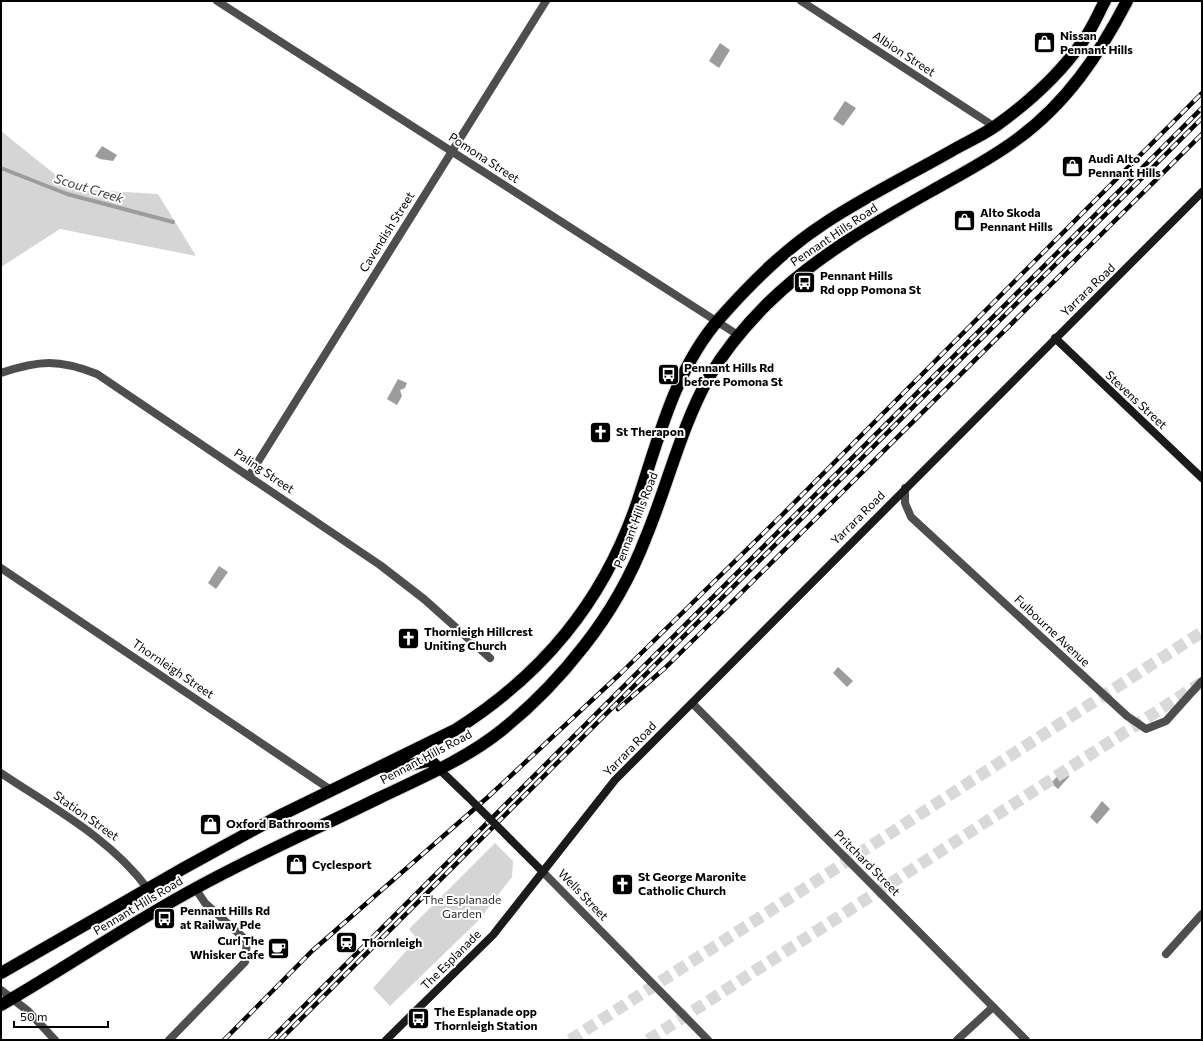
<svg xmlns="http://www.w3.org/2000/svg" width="1203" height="1041" font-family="Commissioner,sans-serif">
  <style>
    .green { fill: #d5d5d5 }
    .water { fill: #9c9c9c }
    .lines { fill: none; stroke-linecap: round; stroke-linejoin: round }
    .stream { stroke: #9c9c9c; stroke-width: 4 }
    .highway-tunnel { stroke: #d9d9d9; stroke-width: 12; stroke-dasharray: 12 6; stroke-linecap: butt }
    .highway-casing { stroke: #dbdbdb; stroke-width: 14 }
    .street { stroke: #4e4e4e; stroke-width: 8 }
    .secondary { stroke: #1b1b1b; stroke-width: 8 }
    .highway { stroke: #000; stroke-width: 12 }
    .rail-casing { stroke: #000; stroke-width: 4.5 }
    .rail { stroke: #fff; stroke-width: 3; stroke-dasharray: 9; stroke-linecap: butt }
    .secondary-bridge { stroke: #1b1b1b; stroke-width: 8 }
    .labels { text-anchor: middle; stroke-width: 4; stroke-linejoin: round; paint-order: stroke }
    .poi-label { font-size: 12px; font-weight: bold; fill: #000; stroke: #fff; text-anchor: start }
    .street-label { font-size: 12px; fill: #000; stroke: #fff }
    .park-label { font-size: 12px; fill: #2c2c2c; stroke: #fff }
    .water-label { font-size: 13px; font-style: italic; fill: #3d3d3d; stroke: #fff }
  </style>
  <rect width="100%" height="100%" fill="#fff"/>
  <g class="green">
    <path d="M1,131l72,58 85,5 38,62 -136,-27 -59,38z"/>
    <path d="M495,843l18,18 -1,16 -33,43 -89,86 -17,-18 44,-49 -8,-10z"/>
  </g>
  <g class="water">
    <path d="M720,43l10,7 -11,18 -10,-7z"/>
    <path d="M845,101l11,7 -13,18 -10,-7z"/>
    <path d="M102,146l15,9 -4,6 -13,-2 -5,-3z"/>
    <path d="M398,379l9,4 -2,5 -5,2 2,6 -5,9 -10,-6z"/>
    <path d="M219,566l9,6 -12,17 -8,-6z"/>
    <path d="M838,667l15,14 -6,6 -14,-14z"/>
    <path d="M1065,768l3,4 1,5 -11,12 -7,-6z"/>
    <path d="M1102,801l8,8 -13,15 -7,-7z"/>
  </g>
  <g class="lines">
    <path class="stream" d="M1,168l66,26 106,28"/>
    <g class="highway-tunnel">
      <path d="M570,1040l632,-408"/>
      <path d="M648,1040l553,-357"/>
    </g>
    <defs>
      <g id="highway">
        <path d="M387,770l41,-9 4,1 7,7"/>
        <path d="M1,973l183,-105 93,-51 178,-87c87,-55 147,-127 181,-224 22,-65 38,-136 84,-188 32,-36 65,-69 105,-95 39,-26 86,-49 128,-73 14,-8 30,-15 44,-25 32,-23 63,-51 86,-84 9,-12 15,-27 22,-40"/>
        <path d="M1,1005c66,-38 128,-81 195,-117 60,-33 122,-60 183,-90 42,-20 87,-39 123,-68 31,-25 58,-53 82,-84 26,-33 47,-70 62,-109 22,-53 35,-110 63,-160 16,-27 36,-51 58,-73 52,-51 113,-84 175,-119 25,-14 51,-28 74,-45 50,-36 83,-85 111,-139"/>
      </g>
    </defs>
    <use href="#highway" class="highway-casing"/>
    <g class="street">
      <path d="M217,1l521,334"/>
      <path d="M801,1l194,126"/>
      <path d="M1,373c38,-13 58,-14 96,1l283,191 44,34 66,59"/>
      <path d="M249,476l297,-475"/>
      <path d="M905,488v15l6,14 216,199 19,13 20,-8 36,-40"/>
      <path d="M1,568l330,222"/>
      <path d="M692,703l334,337"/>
      <path d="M1,773c52,35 109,65 147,116"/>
      <path d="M543,872l165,168"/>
      <path d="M1166,954l36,-40"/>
      <path d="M1,990l27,21 27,29"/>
      <path d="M169,1040l76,-78 2,-21 -42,-38 -10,-15"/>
      <path d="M957,1040l36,-33"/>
    </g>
    <g class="secondary">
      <path d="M1055,338l147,140"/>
      <path d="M439,769l28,27"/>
      <path d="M511,840l32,32"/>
      <path d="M386,1040l107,-105 122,-155 587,-588"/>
    </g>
    <use href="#highway" class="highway"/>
    <defs>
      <g id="rail">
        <path d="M618,709l47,-41 63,-62 474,-472"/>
        <path d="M224,1040l88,-89 176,-154 132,-123 162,-159 420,-422"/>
        <path d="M270,1040l932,-932"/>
        <path d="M280,1040l922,-922"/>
      </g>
    </defs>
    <use href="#rail" class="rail-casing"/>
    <use href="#rail" class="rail"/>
    <path class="secondary-bridge" d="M467,796l44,44"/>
  </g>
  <defs>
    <symbol id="shop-square" viewBox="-11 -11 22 22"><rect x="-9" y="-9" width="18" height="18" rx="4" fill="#000" stroke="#fff"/><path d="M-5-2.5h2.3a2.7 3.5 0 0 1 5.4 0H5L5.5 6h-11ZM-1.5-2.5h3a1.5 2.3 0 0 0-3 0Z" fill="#fff"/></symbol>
    <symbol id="bus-square" viewBox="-11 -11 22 22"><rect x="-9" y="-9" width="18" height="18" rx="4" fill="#000" stroke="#fff"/><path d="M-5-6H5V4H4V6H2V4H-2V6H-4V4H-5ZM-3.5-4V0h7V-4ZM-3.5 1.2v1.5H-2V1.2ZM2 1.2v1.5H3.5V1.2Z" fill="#fff"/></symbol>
    <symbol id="church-square" viewBox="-11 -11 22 22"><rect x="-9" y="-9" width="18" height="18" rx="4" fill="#000" stroke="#fff"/><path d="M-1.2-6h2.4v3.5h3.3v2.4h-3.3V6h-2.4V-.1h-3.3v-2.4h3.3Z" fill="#fff"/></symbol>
    <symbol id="station-square" viewBox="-11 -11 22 22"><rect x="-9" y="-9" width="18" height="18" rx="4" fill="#000" stroke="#fff"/><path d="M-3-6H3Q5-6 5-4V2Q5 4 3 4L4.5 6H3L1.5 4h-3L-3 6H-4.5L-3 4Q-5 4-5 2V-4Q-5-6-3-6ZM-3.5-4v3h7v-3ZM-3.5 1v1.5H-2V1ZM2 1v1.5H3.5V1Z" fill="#fff"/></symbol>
    <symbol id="cafe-square" viewBox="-11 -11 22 22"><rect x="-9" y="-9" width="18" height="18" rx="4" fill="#000" stroke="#fff"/><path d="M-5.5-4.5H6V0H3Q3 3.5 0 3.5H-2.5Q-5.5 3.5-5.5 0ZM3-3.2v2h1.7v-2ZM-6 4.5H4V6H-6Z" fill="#fff"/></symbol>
  </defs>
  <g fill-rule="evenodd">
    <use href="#shop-square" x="1032" y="30" width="25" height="25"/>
    <use href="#shop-square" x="1060" y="154" width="25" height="25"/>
    <use href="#shop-square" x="952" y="208" width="25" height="25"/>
    <use href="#bus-square" x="792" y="270" width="25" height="25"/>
    <use href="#bus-square" x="656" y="362" width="25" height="25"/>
    <use href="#church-square" x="588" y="420" width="25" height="25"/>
    <use href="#church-square" x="396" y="626" width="25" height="25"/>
    <use href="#shop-square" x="198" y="812" width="25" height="25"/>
    <use href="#shop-square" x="284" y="852" width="25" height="25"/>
    <use href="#church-square" x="610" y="872" width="25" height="25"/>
    <use href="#bus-square" x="152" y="906" width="25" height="25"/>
    <use href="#station-square" x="334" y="930" width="25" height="25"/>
    <use href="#cafe-square" x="266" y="936" width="25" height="25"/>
    <use href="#bus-square" x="406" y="1006" width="25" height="25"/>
  </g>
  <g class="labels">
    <g class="poi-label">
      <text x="1060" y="40">Nissan<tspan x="1060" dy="14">Pennant Hills</tspan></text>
      <text x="1088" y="163">Audi Alto<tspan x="1088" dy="14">Pennant Hills</tspan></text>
      <text x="980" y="217">Alto Skoda<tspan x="980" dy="14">Pennant Hills</tspan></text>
      <text x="820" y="280">Pennant Hills<tspan x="820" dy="14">Rd opp Pomona St</tspan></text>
      <text x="684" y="372">Pennant Hills Rd<tspan x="684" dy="14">before Pomona St</tspan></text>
      <text x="616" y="436">St Therapon</text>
      <text x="424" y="636">Thornleigh Hillcrest<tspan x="424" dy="14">Uniting Church</tspan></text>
      <text x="226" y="828">Oxford Bathrooms</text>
      <text x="312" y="869">Cyclesport</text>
      <text x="638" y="881">St George Maronite<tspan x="638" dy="14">Catholic Church</tspan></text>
      <text x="180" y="915">Pennant Hills Rd<tspan x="180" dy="14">at Railway Pde</tspan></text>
      <text x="264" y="945" text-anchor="end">Curl The<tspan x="264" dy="14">Whisker Cafe</tspan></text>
      <text x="362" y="947">Thornleigh</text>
      <text x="434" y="1016">The Esplanade opp<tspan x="434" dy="14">Thornleigh Station</tspan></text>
    </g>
    <g class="street-label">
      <text transform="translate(904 54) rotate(33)" y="4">Albion Street</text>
      <text transform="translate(484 158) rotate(33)" y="4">Pomona Street</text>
      <text transform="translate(387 232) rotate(-58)" y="4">Cavendish Street</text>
      <text transform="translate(834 235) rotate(-34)" y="4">Pennant Hills Road</text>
      <text transform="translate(1088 290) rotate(-44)" y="4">Yarrara Road</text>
      <text transform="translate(1136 400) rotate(43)" y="4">Stevens Street</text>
      <text transform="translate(264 471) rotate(34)" y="4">Paling Street</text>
      <text transform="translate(858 518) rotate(-45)" y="4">Yarrara Road</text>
      <text transform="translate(636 520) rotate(-69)" y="4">Pennant Hills Road</text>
      <text transform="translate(1052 631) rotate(43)" y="4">Fulbourne Avenue</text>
      <text transform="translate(173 669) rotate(34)" y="4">Thornleigh Street</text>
      <text transform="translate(630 749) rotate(-46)" y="4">Yarrara Road</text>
      <text transform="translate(426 757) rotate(-28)" y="4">Pennant Hills Road</text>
      <text transform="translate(86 816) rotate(35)" y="4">Station Street</text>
      <text transform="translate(867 863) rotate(45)" y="4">Pritchard Street</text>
      <text transform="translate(583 895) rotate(46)" y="4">Wells Street</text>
      <text transform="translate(138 906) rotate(-31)" y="4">Pennant Hills Road</text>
      <text transform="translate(451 960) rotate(-45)" y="4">The Esplanade</text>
    </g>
    <g class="park-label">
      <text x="462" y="904">The Esplanade<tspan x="462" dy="14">Garden</tspan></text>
    </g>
    <g class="water-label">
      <text transform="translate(89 188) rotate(17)" y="5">Scout Creek</text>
    </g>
  </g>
  <rect width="1203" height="1041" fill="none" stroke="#000000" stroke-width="4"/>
  <path d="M14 1021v6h94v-6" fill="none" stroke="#000000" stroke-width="2"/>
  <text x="20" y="1021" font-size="12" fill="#000000" stroke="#ffffff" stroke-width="3" paint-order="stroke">50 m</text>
</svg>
